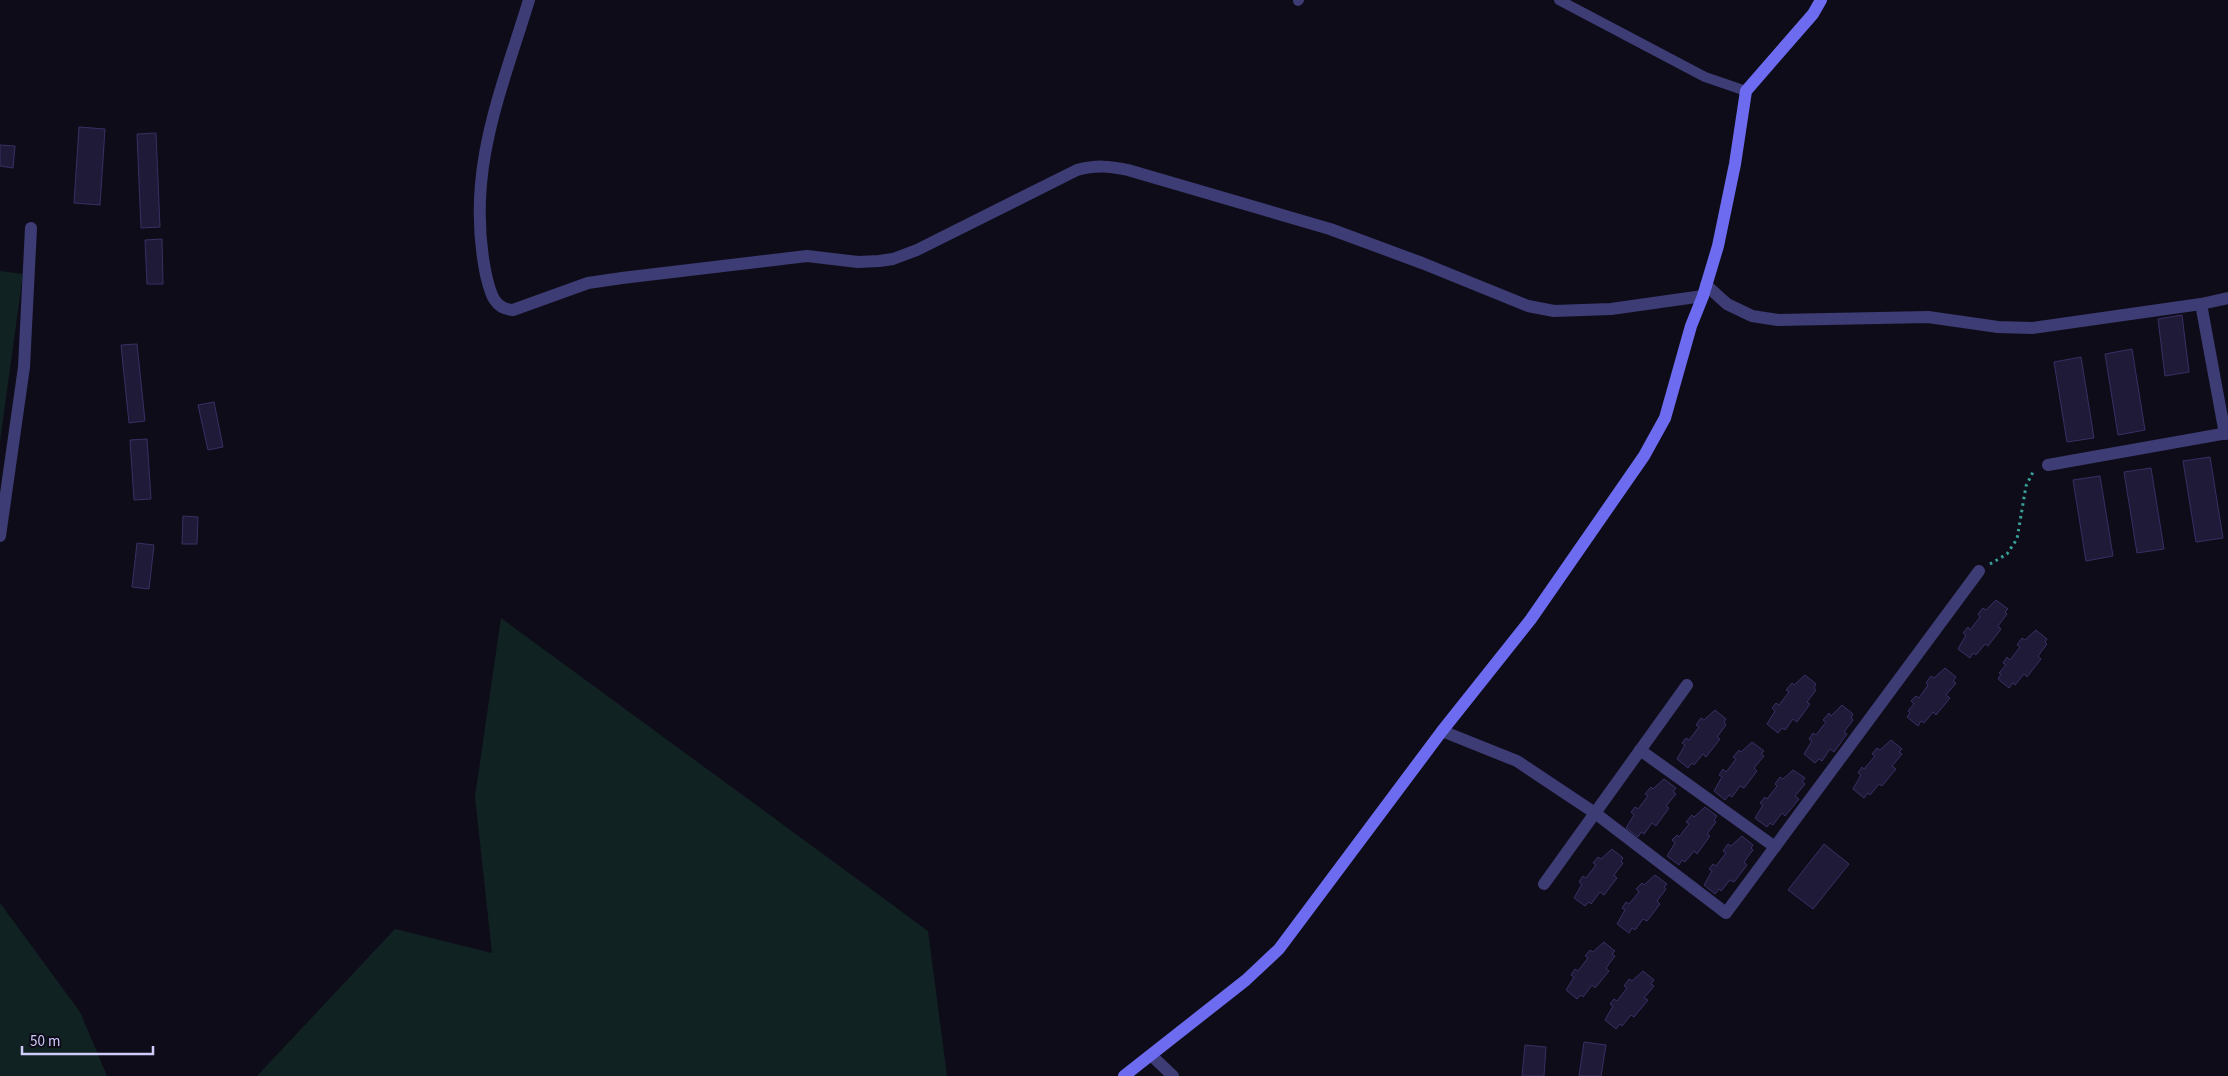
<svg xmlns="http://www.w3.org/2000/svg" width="2228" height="1076" font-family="'Source Sans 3',sans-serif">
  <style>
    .green { fill: #102322 }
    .building { fill: #201a39; stroke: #382f63 }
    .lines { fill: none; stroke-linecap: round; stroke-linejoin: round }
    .path { stroke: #38a199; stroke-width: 3; stroke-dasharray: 2.5 4; stroke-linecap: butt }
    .lane { stroke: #3d3c74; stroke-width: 10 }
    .street { stroke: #3d3c74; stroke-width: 12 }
    .secondary { stroke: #6d6cf0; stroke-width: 12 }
  </style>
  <rect width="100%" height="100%" fill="#0f0c1a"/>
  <g class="green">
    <path d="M0,271l23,3 -23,167z"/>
    <path d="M501,618l427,313 19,145h-690l138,-147 97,24 -17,-156z"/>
    <path d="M0,903l80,109 27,64h-107z"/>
  </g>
  <g class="building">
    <path d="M79,127l26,2 -5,76 -26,-2z"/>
    <path d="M156,133l4,94 -19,1 -4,-94z"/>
    <path d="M0,145l15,1 -2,22 -13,-2z"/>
    <path d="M162,239l1,45h-16l-2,-44z"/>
    <path d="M2182,315l7,57 -24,4 -7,-57z"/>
    <path d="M137,344l8,77 -16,2 -8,-78z"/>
    <path d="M2132,349l13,81 -27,5 -13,-81z"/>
    <path d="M2081,357l13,81 -27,4 -13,-80z"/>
    <path d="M214,402l9,45 -15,3 -10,-45z"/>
    <path d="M147,439l4,60 -17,1 -4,-60z"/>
    <path d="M2210,457l13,81 -27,4 -13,-81z"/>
    <path d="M2151,468l13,81 -27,4 -13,-81z"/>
    <path d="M2100,476l13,80 -27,5 -13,-81z"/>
    <path d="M183,516l15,1 -1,27h-15z"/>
    <path d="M137,543l17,2 -5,44 -17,-2z"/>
    <path d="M1996,600l12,9 -3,3 2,2 -9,12 3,3 -13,17 -3,-2 -9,11 -3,-2 -3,5 -12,-9 8,-14 -3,-2 5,-6 2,3 10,-13 -2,-3 5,-6 3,2z"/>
    <path d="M2036,630l11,9 -2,3 2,2 -9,12 3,3 -14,18 -3,-3 -9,11 -2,-2 -4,5 -11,-9 3,-5 -2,-1 7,-8 -3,-2 4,-6 3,3 10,-13 -3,-2 5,-7 3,2z"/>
    <path d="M1945,668l11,9 -3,4 3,2 -10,12 4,3 -14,17 -3,-3 -9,11 -3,-2 -3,5 -11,-9 3,-4 -2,-2 6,-7 -3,-3 5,-5 3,2 9,-13 -2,-2 5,-7 3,2z"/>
    <path d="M1805,675l11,9 -2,4 2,2 -9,12 3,2 -13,18 -4,-3 -8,11 -3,-2 -4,5 -11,-9 8,-13 -3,-3 4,-5 3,2 10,-13 -3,-2 6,-7 2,2z"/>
    <path d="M1842,705l11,9 -2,4 2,2 -9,12 3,2 -13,18 -4,-3 -8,12 -3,-2 -4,4 -11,-9 8,-13 -3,-2 4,-6 3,2 10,-13 -3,-2 6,-7 2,3z"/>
    <path d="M1715,710l11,9 -2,3 2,3 -9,12 3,2 -14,18 -3,-3 -9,11 -2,-2 -4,5 -11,-9 8,-14 -3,-2 4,-5 3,2 10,-13 -3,-2 5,-7 3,2z"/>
    <path d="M1891,740l11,9 -3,3 3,2 -10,12 4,3 -14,17 -3,-2 -9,11 -2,-2 -4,5 -11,-9 8,-14 -3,-2 4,-6 2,2 11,-13 -3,-2 5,-6 3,2z"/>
    <path d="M1752,742l12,9 -3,3 3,2 -10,12 3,3 -13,17 -4,-2 -8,11 -3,-2 -4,5 -11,-9 8,-14 -3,-2 4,-6 3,3 10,-13 -3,-2 6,-7 2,2z"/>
    <path d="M1793,770l12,8 -3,4 3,2 -10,12 4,3 -14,17 -3,-3 -9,12 -3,-2 -3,4 -12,-9 8,-13 -3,-2 5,-6 2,2 10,-13 -2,-2 5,-7 3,2z"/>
    <path d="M1664,779l12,9 -3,4 3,2 -10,12 3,2 -13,18 -4,-3 -8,11 -3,-2 -3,5 -12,-9 8,-13 -3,-3 4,-5 3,2 10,-13 -3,-2 6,-7 2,2z"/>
    <path d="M1705,807l12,9 -3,4 2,2 -9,12 3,2 -13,18 -3,-3 -9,11 -3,-2 -3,5 -12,-9 8,-13 -3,-3 5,-5 2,2 10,-13 -3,-2 6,-7 2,2z"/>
    <path d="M1742,836l11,9 -2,3 2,2 -9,12 3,3 -13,17 -4,-2 -9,11 -2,-2 -4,5 -11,-9 8,-14 -3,-2 4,-5 3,2 10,-13 -3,-2 5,-7 3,2z"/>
    <path d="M1824,844l25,20 -36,45 -25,-19z"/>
    <path d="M1612,849l11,9 -2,3 2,2 -9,12 3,3 -13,17 -4,-3 -9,12 -2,-2 -4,4 -11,-8 8,-14 -3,-2 4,-6 3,2 10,-13 -3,-2 5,-6 3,2z"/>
    <path d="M1655,875l12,9 -3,3 2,2 -9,12 3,3 -13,17 -4,-2 -8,11 -3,-2 -3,5 -12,-9 8,-14 -3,-2 4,-6 3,2 10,-12 -3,-3 6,-6 2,2z"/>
    <path d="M1604,942l11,9 -3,3 3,2 -9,12 3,3 -14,17 -3,-3 -9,12 -2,-2 -4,4 -11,-9 8,-13 -3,-2 4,-6 3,2 10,-13 -3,-2 5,-6 3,2z"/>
    <path d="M1643,971l11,9 -3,4 3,2 -10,12 4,2 -14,17 -3,-2 -9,11 -2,-2 -4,5 -11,-9 8,-14 -3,-2 4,-5 3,2 10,-13 -3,-2 5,-7 3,2z"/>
    <path d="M1584,1042l22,3 -5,31h-22z"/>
    <path d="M1525,1045l21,2 -2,29h-22z"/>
  </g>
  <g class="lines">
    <path class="path" d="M1990,564l17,-10 10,-15 9,-53 8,-16"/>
    <g class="lane">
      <path d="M1559,0l146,77 41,14"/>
      <path d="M1298,1l1,-1"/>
    </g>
    <g class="street">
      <path d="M529,0c-29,95 -64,173 -43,275 4,16 7,34 27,35l75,-27 34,-5 185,-22 51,6 21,-1 14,-2 24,-9 160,-80c19,-5 32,-4 51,0l202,59 92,34 106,43 26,5 57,-2 92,-13"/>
      <path d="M1706,285l21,19 25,12 26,4 150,-3 70,10 34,1 169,-24 27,-6"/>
      <path d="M2201,304l24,130"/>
      <path d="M2048,465l180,-32"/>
      <path d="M0,536l24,-169 7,-139"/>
      <path d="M1442,731l75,30 78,52 131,100 253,-342"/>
      <path d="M1640,750l135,97"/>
      <path d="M1544,884l143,-199"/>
      <path d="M1151,1055l22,21"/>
    </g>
    <path class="secondary" d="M1124,1076l122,-96 33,-31 163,-218 89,-112 113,-163 21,-38 26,-92 12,-30 15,-50 17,-82 11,-73 67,-77 8,-14"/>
  </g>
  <path d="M22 1046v8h131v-8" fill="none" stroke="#cfcbfa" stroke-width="2.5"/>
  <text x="30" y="1046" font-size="15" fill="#cfcbfa" stroke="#0f0c1a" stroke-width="4" paint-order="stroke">50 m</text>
</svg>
